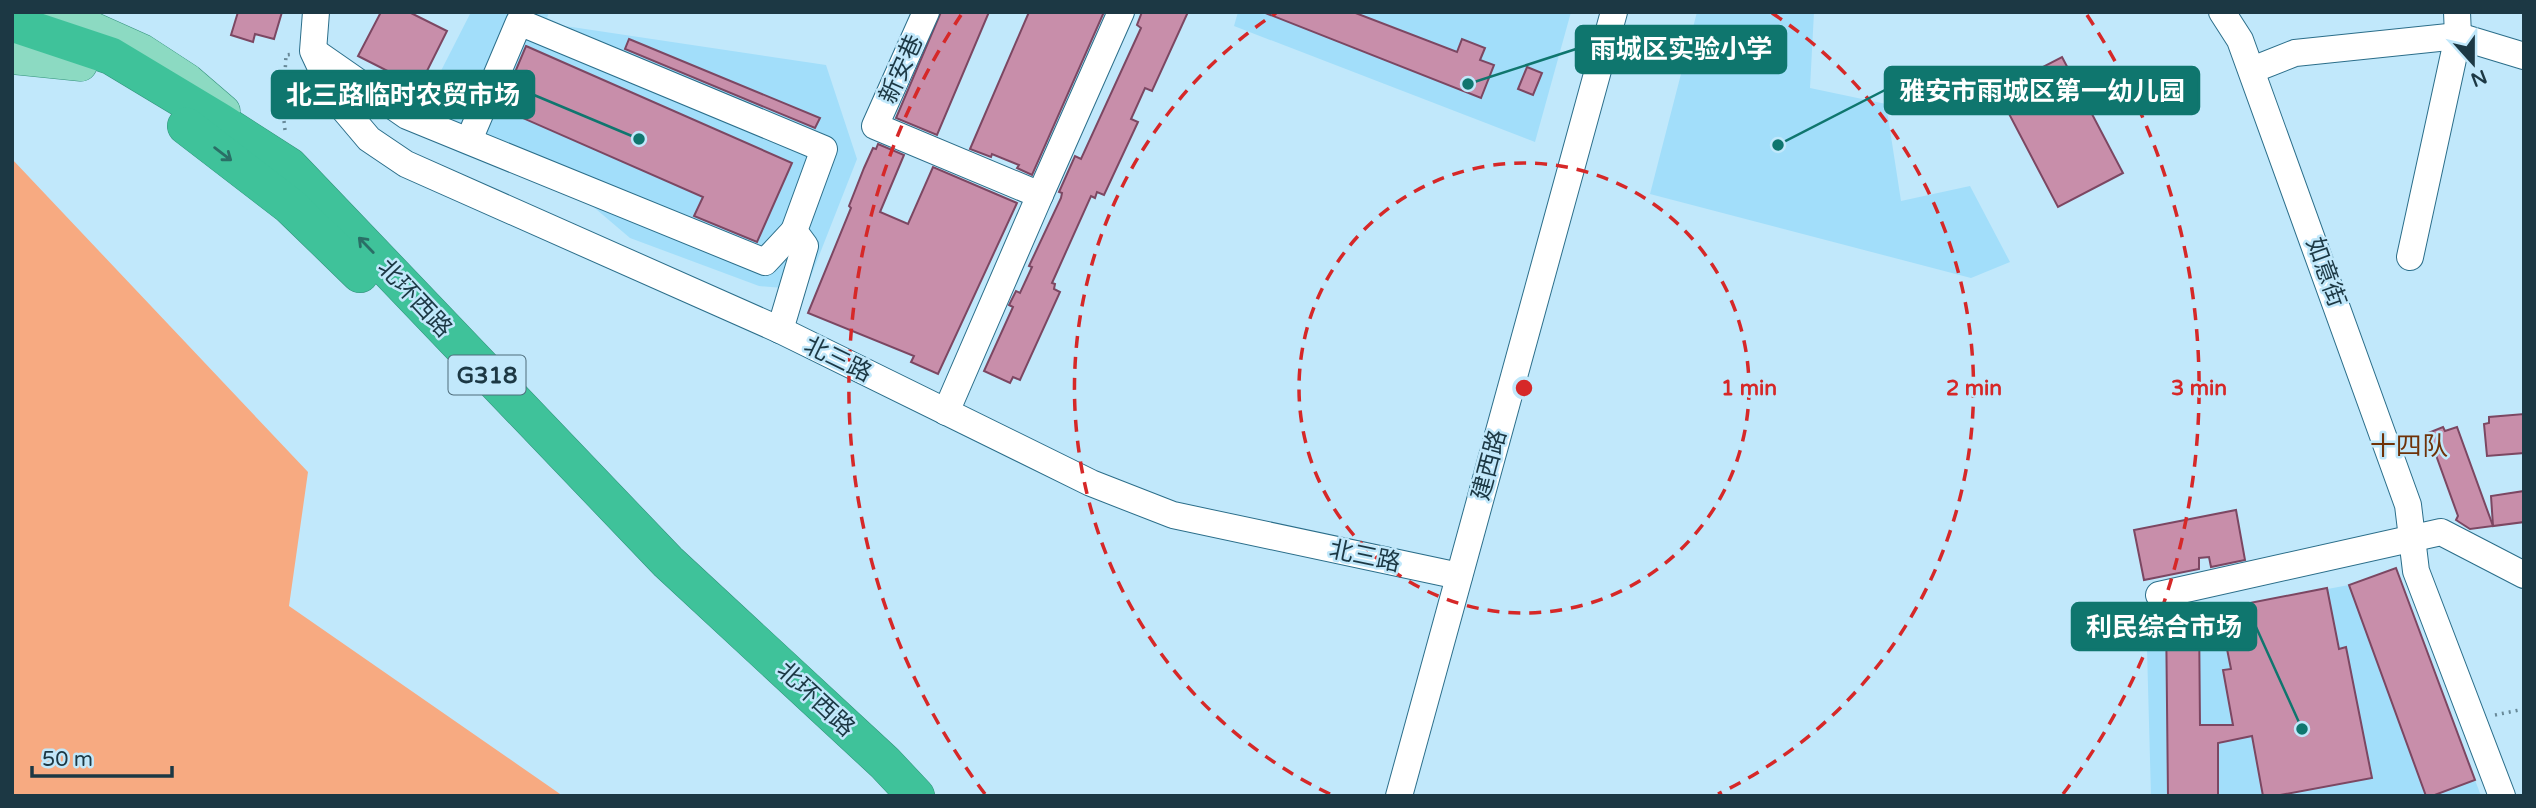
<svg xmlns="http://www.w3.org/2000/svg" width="2536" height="808" font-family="'Varela Round','Noto Sans SC',sans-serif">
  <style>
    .built { fill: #a2defa }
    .green { fill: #f7aa81 }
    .building { fill: #c88eaa; stroke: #7c4762; stroke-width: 2 }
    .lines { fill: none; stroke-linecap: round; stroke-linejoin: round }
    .minor-casing { stroke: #2b6e8a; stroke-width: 28 }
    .major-casing { stroke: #33927c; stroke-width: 33 }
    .highway-casing { stroke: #33927c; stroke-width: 38 }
    .path { stroke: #688998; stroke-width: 3.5; stroke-dasharray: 2 5; stroke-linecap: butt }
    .minor { stroke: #fff; stroke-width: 26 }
    .major { stroke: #8cdac2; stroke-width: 32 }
    .highway { stroke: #3fc29a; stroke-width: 37 }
    .oneway { stroke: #2a6f66 }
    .ring { fill: none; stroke: #d62828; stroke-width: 3.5; stroke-dasharray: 12 9 }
    .labels { text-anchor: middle; stroke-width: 5; stroke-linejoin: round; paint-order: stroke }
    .shield { fill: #c1e8fb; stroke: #4e6d7b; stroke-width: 2 }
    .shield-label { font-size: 23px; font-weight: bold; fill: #1c3844 }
    .street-label { font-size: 24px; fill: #1c3844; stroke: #c1e8fb }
    .neighbourhood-label { font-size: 26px; fill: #6f3208; stroke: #c1e8fb }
    .centre { fill: #d62828; stroke: #c1e8fb; stroke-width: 3.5 }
    .ring-label { font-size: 21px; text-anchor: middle; font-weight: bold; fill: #d62828; stroke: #c1e8fb; stroke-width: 5; stroke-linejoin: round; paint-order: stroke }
    .leader { fill: none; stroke: #0f766e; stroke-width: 2.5 }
    .callout-dot { fill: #0f766e; stroke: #c1e8fb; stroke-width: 2.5 }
    .callout { fill: #0f766e; stroke: #0f766e; stroke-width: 2.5 }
    .callout-label { font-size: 26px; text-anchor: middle; font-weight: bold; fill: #fff }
  </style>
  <rect width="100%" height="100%" fill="#c1e8fb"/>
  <g class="built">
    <path d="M471,12h78l-2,6 18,8 261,39 31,94 -53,135 -21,-6 -24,-2 -129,-48 -47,-40 -121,-44 -67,-31 26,-13z"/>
    <path d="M1238,12h333l-36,130 -301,-116z"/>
    <path d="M1697,12h117l-4,76 76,16 15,97 69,-15 40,76 -39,16 -321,-84z"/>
    <path d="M2396,568l85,228h-330l-5,-183 53,-1 20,-3 130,-24z"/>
  </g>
  <path class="green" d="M12,159l296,313 -19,134 274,190h-551z"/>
  <g class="building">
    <path d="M238,12h44l-8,27 -19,-5 -2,8 -22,-7z"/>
    <path d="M381,12h28l38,19 -28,56 -61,-31z"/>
    <path d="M941,12h48l-52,123 -41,-17z"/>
    <path d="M1029,12h75l-72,163 -15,-7 2,-3 -27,-11 -1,3 -21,-8z"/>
    <path d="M1142,12h46l-36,79 -7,-3 -14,31 7,3 -34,73 -7,-3 -2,6 -4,-2 -39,87 3,1 -1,5 6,3 -40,88 -7,-3 -3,6 -26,-12 29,-64 -4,-2 7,-14 4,2 12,-26 -3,-1 32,-68 1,-5 -3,-1 16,-36 6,3 60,-131 -4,-3z"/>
    <path d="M1263,12h90l104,40 5,-13 23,9 -5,12 14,5 -13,33z"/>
    <path d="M629,39l191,79 -5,10 -190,-79z"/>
    <path d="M526,46l266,117 -35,79 -63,-26 9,-19 -203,-89z"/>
    <path d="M2062,57l61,116 -65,34 -61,-116z"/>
    <path d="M1527,67l15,6 -9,22 -15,-6z"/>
    <path d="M878,144l26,11 -24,57 28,12 25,-57 84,36 -79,171 -27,-12 3,-6 -106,-43 43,-105 -2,-2 15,-38 9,-20 3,1z"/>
    <path d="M2524,414v39l-37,3 -3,-32 5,-1v-6z"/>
    <path d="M2443,427l2,4 12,-4 36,99 -23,3 -14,-9 2,-4 -30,-83z"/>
    <path d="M2524,491v31l-31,4 -2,-30z"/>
    <path d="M2236,510l9,50 -34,7 -2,-10 -10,1v11l-55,11 -10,-50z"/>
    <path d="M2396,568l79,212 -43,16h-6l-77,-211z"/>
    <path d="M2327,588l12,61 7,-2 26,131 -97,18h-12l-11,-60 -34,7v53h-50l-2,-184h33l1,113h33l-10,-55 8,-1 -12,-60z"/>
  </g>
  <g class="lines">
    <defs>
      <g id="minor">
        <path d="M316,12l-3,39 23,49 33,39 37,25 374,166 311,153 82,32 286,61"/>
        <path d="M926,12l-51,114 165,69 81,-183"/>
        <path d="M2222,12l18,28 168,465 8,66 86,225"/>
        <path d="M315,52l92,64 358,146 29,-31"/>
        <path d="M2252,70l43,-17 163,-17 66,20"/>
        <path d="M469,140l50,-118 305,127 -30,82 11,15 -25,84"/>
        <path d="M2410,257l48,-221 -1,-24"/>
        <path d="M946,412l94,-217"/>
        <path d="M2159,595l282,-63 83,43"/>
        <path d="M1399,796l215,-784"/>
      </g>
      <g id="major">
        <path d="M57,12l85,38 46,30 36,31"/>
        <path d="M12,58l69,7"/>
      </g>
      <g id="highway">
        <path d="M12,23l99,33 108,65 70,45 379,396 217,201 31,33"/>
        <path d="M186,126l104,80 70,68"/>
      </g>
    </defs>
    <use href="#minor" class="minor-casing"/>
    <use href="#major" class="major-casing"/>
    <use href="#highway" class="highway-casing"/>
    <g class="path">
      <path d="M285,130l-2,-18 3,-57 8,-1"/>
      <path d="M2495,715l29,-6"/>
    </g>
    <use href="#minor" class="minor"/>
    <use href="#major" class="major"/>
    <use href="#highway" class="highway"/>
  </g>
  <defs><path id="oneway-shaft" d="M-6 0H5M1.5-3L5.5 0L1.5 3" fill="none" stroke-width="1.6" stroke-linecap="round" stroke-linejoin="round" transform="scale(1.75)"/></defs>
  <g class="oneway">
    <use href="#oneway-shaft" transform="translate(223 154) rotate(37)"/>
    <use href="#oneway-shaft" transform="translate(366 245) rotate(-134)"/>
  </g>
  <g class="ring">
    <circle cx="1524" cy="388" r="225"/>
    <path d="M1330 794A450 450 0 0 1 1276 13M1772 13A450 450 0 0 1 1718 794"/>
    <path d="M985 794A675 675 0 0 1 961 15M2087 15A675 675 0 0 1 2063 794"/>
  </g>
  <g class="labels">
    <rect class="shield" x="448.5" y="355.5" width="77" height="39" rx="5"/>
    <g class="shield-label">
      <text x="487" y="383">G318</text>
    </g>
    <g class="street-label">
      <text transform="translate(901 69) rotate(-66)" y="8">新安巷</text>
      <text transform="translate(2326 272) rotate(70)" y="8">如意街</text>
      <text transform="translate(415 298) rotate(47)" y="8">北环西路</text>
      <text transform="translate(838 359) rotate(26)" y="8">北三路</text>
      <text transform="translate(1489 465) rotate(-75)" y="8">建西路</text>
      <text transform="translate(1365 556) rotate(12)" y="8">北三路</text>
      <text transform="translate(816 699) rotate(43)" y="8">北环西路</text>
    </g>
    <g class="neighbourhood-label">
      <text x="2409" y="455">十四队</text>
    </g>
  </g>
  <circle cx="1524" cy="388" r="10" class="centre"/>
  <g class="ring-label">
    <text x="1749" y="395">1 min</text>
    <text x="1974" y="395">2 min</text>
    <text x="2199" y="395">3 min</text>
  </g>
  <path class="leader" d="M1468 84L1576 49M1778 145L1885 90M639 139L534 95M2302 729L2256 627"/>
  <g class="callout-dot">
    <circle cx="1468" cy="84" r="7"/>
    <circle cx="1778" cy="145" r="7"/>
    <circle cx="639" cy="139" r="7"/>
    <circle cx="2302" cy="729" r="7"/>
  </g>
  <g class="callout">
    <rect x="1576" y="26" width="210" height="47" rx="7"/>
    <rect x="1885" y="67" width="314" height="47" rx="7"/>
    <rect x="272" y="71" width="262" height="47" rx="7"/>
    <rect x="2072" y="603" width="184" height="47" rx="7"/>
  </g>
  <g class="callout-label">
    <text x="1681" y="58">雨城区实验小学</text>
    <text x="2042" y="100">雅安市雨城区第一幼儿园</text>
    <text x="403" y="104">北三路临时农贸市场</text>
    <text x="2164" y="636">利民综合市场</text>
  </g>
  <rect width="2536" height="808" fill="none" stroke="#1c3844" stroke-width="28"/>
  <g transform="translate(2473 63) rotate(159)" stroke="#c1e8fb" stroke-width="5" paint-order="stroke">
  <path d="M0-5L12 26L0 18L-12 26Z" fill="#1c3844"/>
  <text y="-10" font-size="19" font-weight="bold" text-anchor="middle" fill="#1c3844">N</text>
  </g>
  <path d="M32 766v10h140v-10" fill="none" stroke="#1c3844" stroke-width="3.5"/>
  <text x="42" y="766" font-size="21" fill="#1c3844" stroke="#c1e8fb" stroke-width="5" paint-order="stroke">50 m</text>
</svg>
